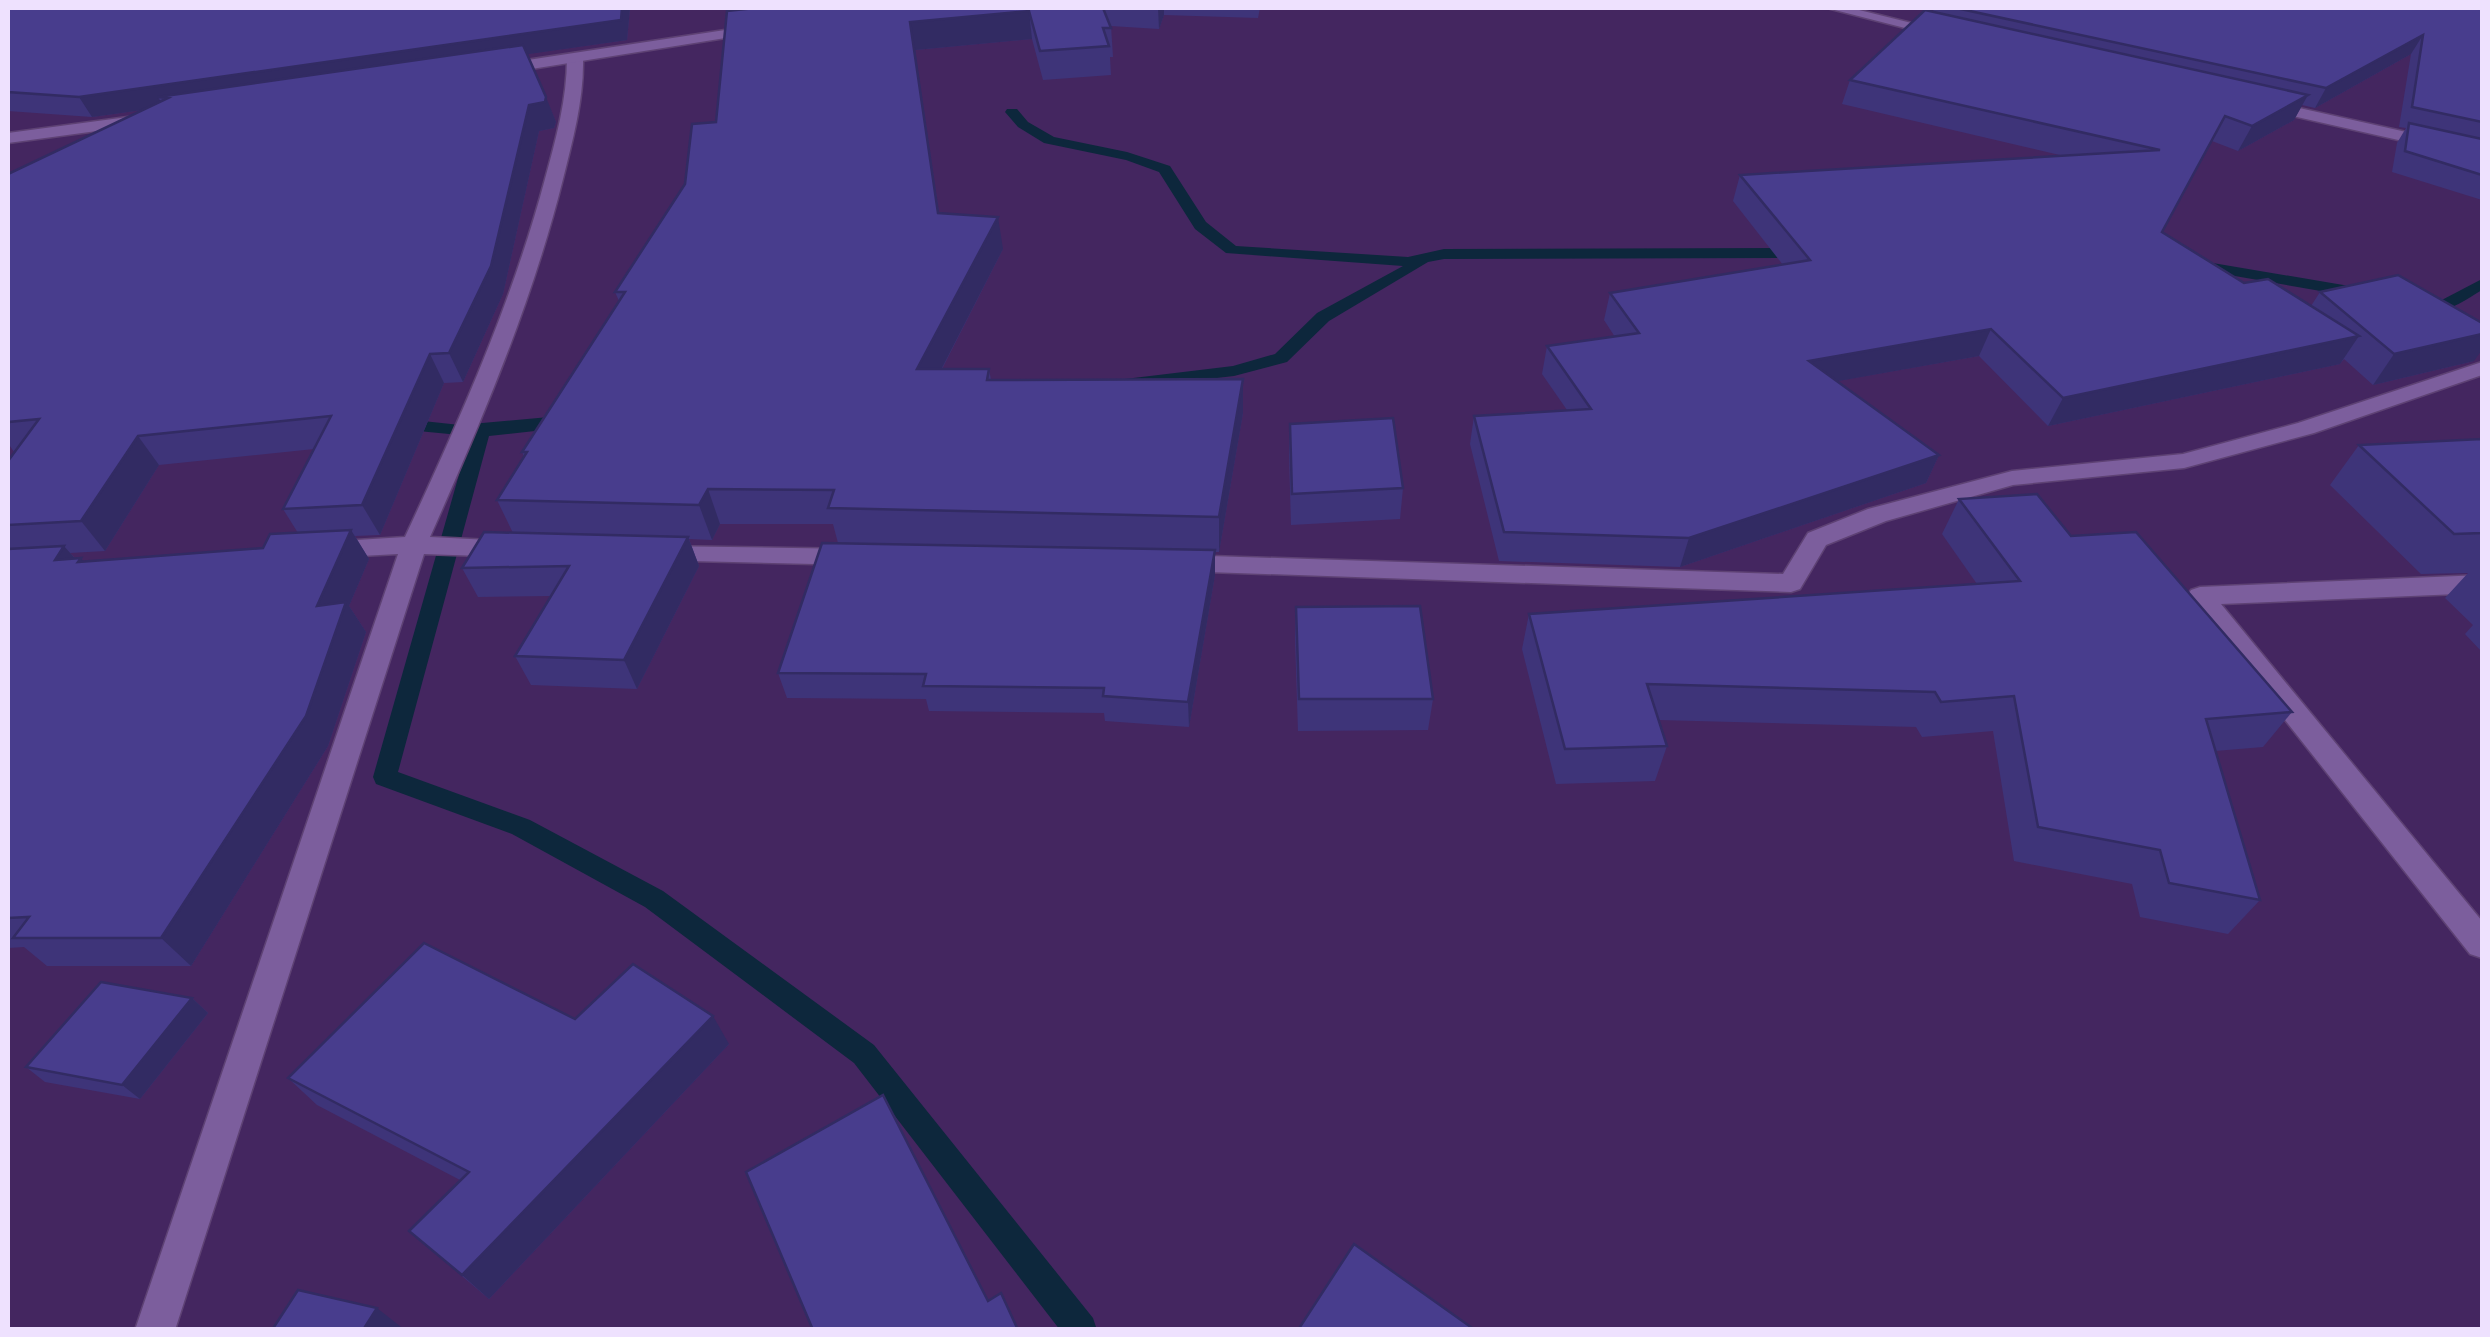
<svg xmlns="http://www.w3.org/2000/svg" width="2490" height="1337" font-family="Karla,sans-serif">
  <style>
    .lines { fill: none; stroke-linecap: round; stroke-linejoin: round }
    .stream { fill: #0d273c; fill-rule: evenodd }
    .minor-casing { stroke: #5e4274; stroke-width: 3 }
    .tertiary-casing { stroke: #5e4274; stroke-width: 3 }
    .minor { fill: #7c5e9d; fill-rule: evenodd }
    .tertiary { fill: #7c5e9d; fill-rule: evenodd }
    .wall { fill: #3e3479; fill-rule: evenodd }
    .shaded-wall { fill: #322b63 }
    .building { fill: #483d8d; stroke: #322b63; stroke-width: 2.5 }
  </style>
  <rect width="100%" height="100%" fill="#442660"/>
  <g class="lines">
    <g class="stream">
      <path d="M1007,109h10l11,13 26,15 73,15 43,14 36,56 30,24 172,11 36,-8 357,-1 8,5 -8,5 -357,1 -16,3 -99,59 -42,41 -53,14 -103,12 -9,-5 3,-4 108,-13 42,-12 42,-41 86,-47 -177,-13 -31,-24 -36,-57 -33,-12 -82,-17 -26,-16 -13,-15z"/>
      <path d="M2195,260l166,28 8,5 -8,5 -172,-30 -2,-3z"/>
      <path d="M2482,279v11c-22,13 -44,31 -68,14l8,-5 16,3z"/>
      <path d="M401,412l22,9 37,4 111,-10 9,6 -9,6 -82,9 -91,336 132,48 133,71 211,154 219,273 4,12h-37l-206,-267 -209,-156 -133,-73 -136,-50 -3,-7 97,-341 -52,-5 -26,-13z"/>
    </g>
    <defs>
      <g id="minor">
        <path d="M1827,8h24l101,25 -8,5z"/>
        <path d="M575,53l8,5c1,41 -10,81 -20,121 -31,124 -81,241 -133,358l81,4 13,8 -13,8 -87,-3 -249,776h-40l263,-776 -74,4 -13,-8 13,-8 81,-5c54,-116 107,-234 140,-358 11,-40 22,-80 22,-121z"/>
        <path d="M2264,100l218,49v10l-224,-51 -2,-3z"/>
        <path d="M2482,362v13l-168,58 -130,35 -171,17 -127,36 -60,24 -26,44 -9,3 -612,-21 -13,-8 13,-8 604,19 25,-41 60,-24 144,-38 171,-17 115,-31z"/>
        <path d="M659,546l197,3 13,8 -13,8 -206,-5 -4,-6 4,-6z"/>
        <path d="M2482,575v18l-261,11 261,317v37l-12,-4 -283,-358 4,-6 9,-3z"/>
      </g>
      <g id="tertiary">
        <path d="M758,25l7,4 -2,3 -269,43 -8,-5 8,-5z"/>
        <path d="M150,114l8,5 -2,4 -148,20v-10z"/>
      </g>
    </defs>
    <use href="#minor" class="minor-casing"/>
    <use href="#tertiary" class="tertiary-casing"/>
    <use href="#minor" class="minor"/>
    <use href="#tertiary" class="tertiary"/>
  </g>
  <g class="wall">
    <path d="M8,8h622l-3,32 -100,14 29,68 -2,6 -15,3 -36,163 -40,88 -19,1 -64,152 -25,1 14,23 -20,47 17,26 -38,114 -137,220h-144l-23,-19 -16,1v-487l6,-9 -6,-9v-269l134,-64 -50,7 -84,-6zM314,449l-31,60 15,24 -35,15 -179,14 -3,-4h-6l-5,-5 35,-2 54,-86z"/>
    <path d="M732,8h528l-2,10 -94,-3 -5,14 -48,-3 2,31h-3l1,18 -68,5 -11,-41 -117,11 24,163 64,36 -61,120h47l2,11 252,33 -24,139h-4v23l-26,152 -84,-6 -1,-8 -175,-2 -3,-12 -139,-1 -9,-25 60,-130 -5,-19h-113l-8,16 -23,-1 10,27 -62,123 -106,-4 -16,-29 36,-60 -73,1 -16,-29 51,-35 -16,-33 27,-43 -2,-5 97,-151 -4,-9 70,-108 31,-62 17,-111z"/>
    <path d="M1934,8h548v192l-90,-28 5,-29 9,-15 -7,-1 12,-73 -96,54 -13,-3 -8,15 -56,31 -26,-10 -50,91 82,51 67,23 9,-14 154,69 -101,24 -29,-26 -4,5 -292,62 -69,-70 -142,25 102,74 -13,28 -246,84 -181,-6 -29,-117 4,-28 93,-6 -25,-36 5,-28 68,-9 -11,-17 6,-27 173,-28 -50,-64 7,-26 324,-19 -222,-52 8,-24 83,-69z"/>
    <path d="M1290,424l113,64 -3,31 -109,6 -2,-71z"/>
    <path d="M2482,439v213l-17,-18 8,-9 -28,-27 23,-25 -47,1 -91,-89 29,-40z"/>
    <path d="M1959,499l112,37 221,176 -29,35 -48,4 45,149 -32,34 -88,-17 -8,-33 -118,-23 -21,-130 -71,6 -6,-10 -257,-7 8,26 -12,35 -99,3 -34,-135 7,-35 448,-30 -35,-50z"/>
    <path d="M1296,607l137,92 -5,31 -130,1 -3,-93z"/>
    <path d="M192,998l16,15 -68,86 -95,-17 -19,-15z"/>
    <path d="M575,1019l154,25 -240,255 -80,-68 51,-51 -143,-75 -29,-27z"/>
  </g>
  <g class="shaded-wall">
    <path d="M622,8h8l-3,32 -454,65 -5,-7 -10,-1 6,10 -72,10 -13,-20z"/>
    <path d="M1158,8h6v7l-5,14z"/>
    <path d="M1029,11l3,28 -117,11 28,195 -33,-223z"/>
    <path d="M2423,35l-12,19 -96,54 11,-20z"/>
    <path d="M2308,95l-14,25 -56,31 14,-25z"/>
    <path d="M546,97l10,25 -2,6 -15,3 -36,163 -40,88 -14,-29 80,-248z"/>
    <path d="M998,217l5,32 -79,154 -7,-34z"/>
    <path d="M1991,329l-12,27 -180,32 10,-27z"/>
    <path d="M2482,334v16l-8,11 -101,24 21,-31z"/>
    <path d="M2359,336l-19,28 -292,62 15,-28z"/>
    <path d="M430,354l14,29 -64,152 -18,-30z"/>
    <path d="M1243,379v34l-24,139v-35z"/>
    <path d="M138,436l21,29 -54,86 -24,-30z"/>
    <path d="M1939,455l-13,28 -246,84 9,-29z"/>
    <path d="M708,489l12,35 -8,16 -13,-35z"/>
    <path d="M351,530l18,29 -20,47 17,26 -38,114 -137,220 -30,-28z"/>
    <path d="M688,537l11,29 -62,123 -13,-29z"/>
    <path d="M64,546l14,16 3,-4 25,30 -51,-28z"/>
    <path d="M1215,550v25l-26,152 -1,-25z"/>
    <path d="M192,998l16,15 -68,86 -18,-14z"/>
    <path d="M713,1016l16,28 -240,255 -27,-24z"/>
    <path d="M377,1308l28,22h-42z"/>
  </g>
  <g class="building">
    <path d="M8,8h614l-1,12 -542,77 -71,-5z"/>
    <path d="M755,8h348l8,20h-8l6,18 -69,5 -11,-40 -119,11 28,191 60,4 -81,152h72l-2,11 256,-1 -24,138 -391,-9 6,-18 -126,-1 -9,16 -202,-5 30,-48h-5l103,-160h-10l70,-108 7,-60 24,-2 11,-111z"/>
    <path d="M1956,8h526v114l-70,-15 11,-72 -97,53z"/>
    <path d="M1925,10l383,85 -56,31 -27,-10 -63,116 82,51 24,-4 91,57 -296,62 -72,-69 -182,32 130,94 -250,83 -185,-6 -30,-116 117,-7 -44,-63 92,-13 -29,-40 200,-33 -70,-85 420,-25 -310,-70z"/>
    <path d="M523,45l23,52 -1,5 -16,3 -38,161 -42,87 -19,1 -68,151 -79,4 48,-93 -193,20 -57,85 -73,4v-64l31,-42 -31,3v-248l160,-76 -10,-1z"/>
    <path d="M2409,123l73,16v36l-77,-24z"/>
    <path d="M2398,275l84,48v11l-88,20 -74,-62z"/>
    <path d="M1393,418l10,70 -111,6 -2,-70z"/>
    <path d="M2482,439v94l-28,1 -95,-89z"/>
    <path d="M2037,494l34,42 65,-4 156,180 -86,7 54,181 -91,-17 -9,-33 -122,-23 -24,-131 -73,6 -6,-10 -288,-8 20,62 -102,3 -36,-135 491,-33 -61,-82z"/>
    <path d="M351,530l-34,76 29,-4 -40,114 -145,222h-148l16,-21 -21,1v-369l56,-3 -9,14 26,-2 -3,4 185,-14 7,-14z"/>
    <path d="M484,532l204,5 -64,123 -109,-4 54,-90 -107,2z"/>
    <path d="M822,543l393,7 -27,152 -85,-6 1,-8 -181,-2 3,-12 -148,-1z"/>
    <path d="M1420,606l13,93h-134l-3,-92z"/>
    <path d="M424,943l151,76 58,-55 80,52 -251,259 -53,-44 60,-59 -181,-94z"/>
    <path d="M101,982l91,16 -70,87 -96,-18z"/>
    <path d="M883,1095l105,206 13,-8 17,37h-205l-67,-158z"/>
    <path d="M1354,1244l121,86h-177z"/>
    <path d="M298,1290l79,18 -14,22h-91z"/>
  </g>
  <rect width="2490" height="1337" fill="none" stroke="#eee1fe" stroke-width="20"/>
</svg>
